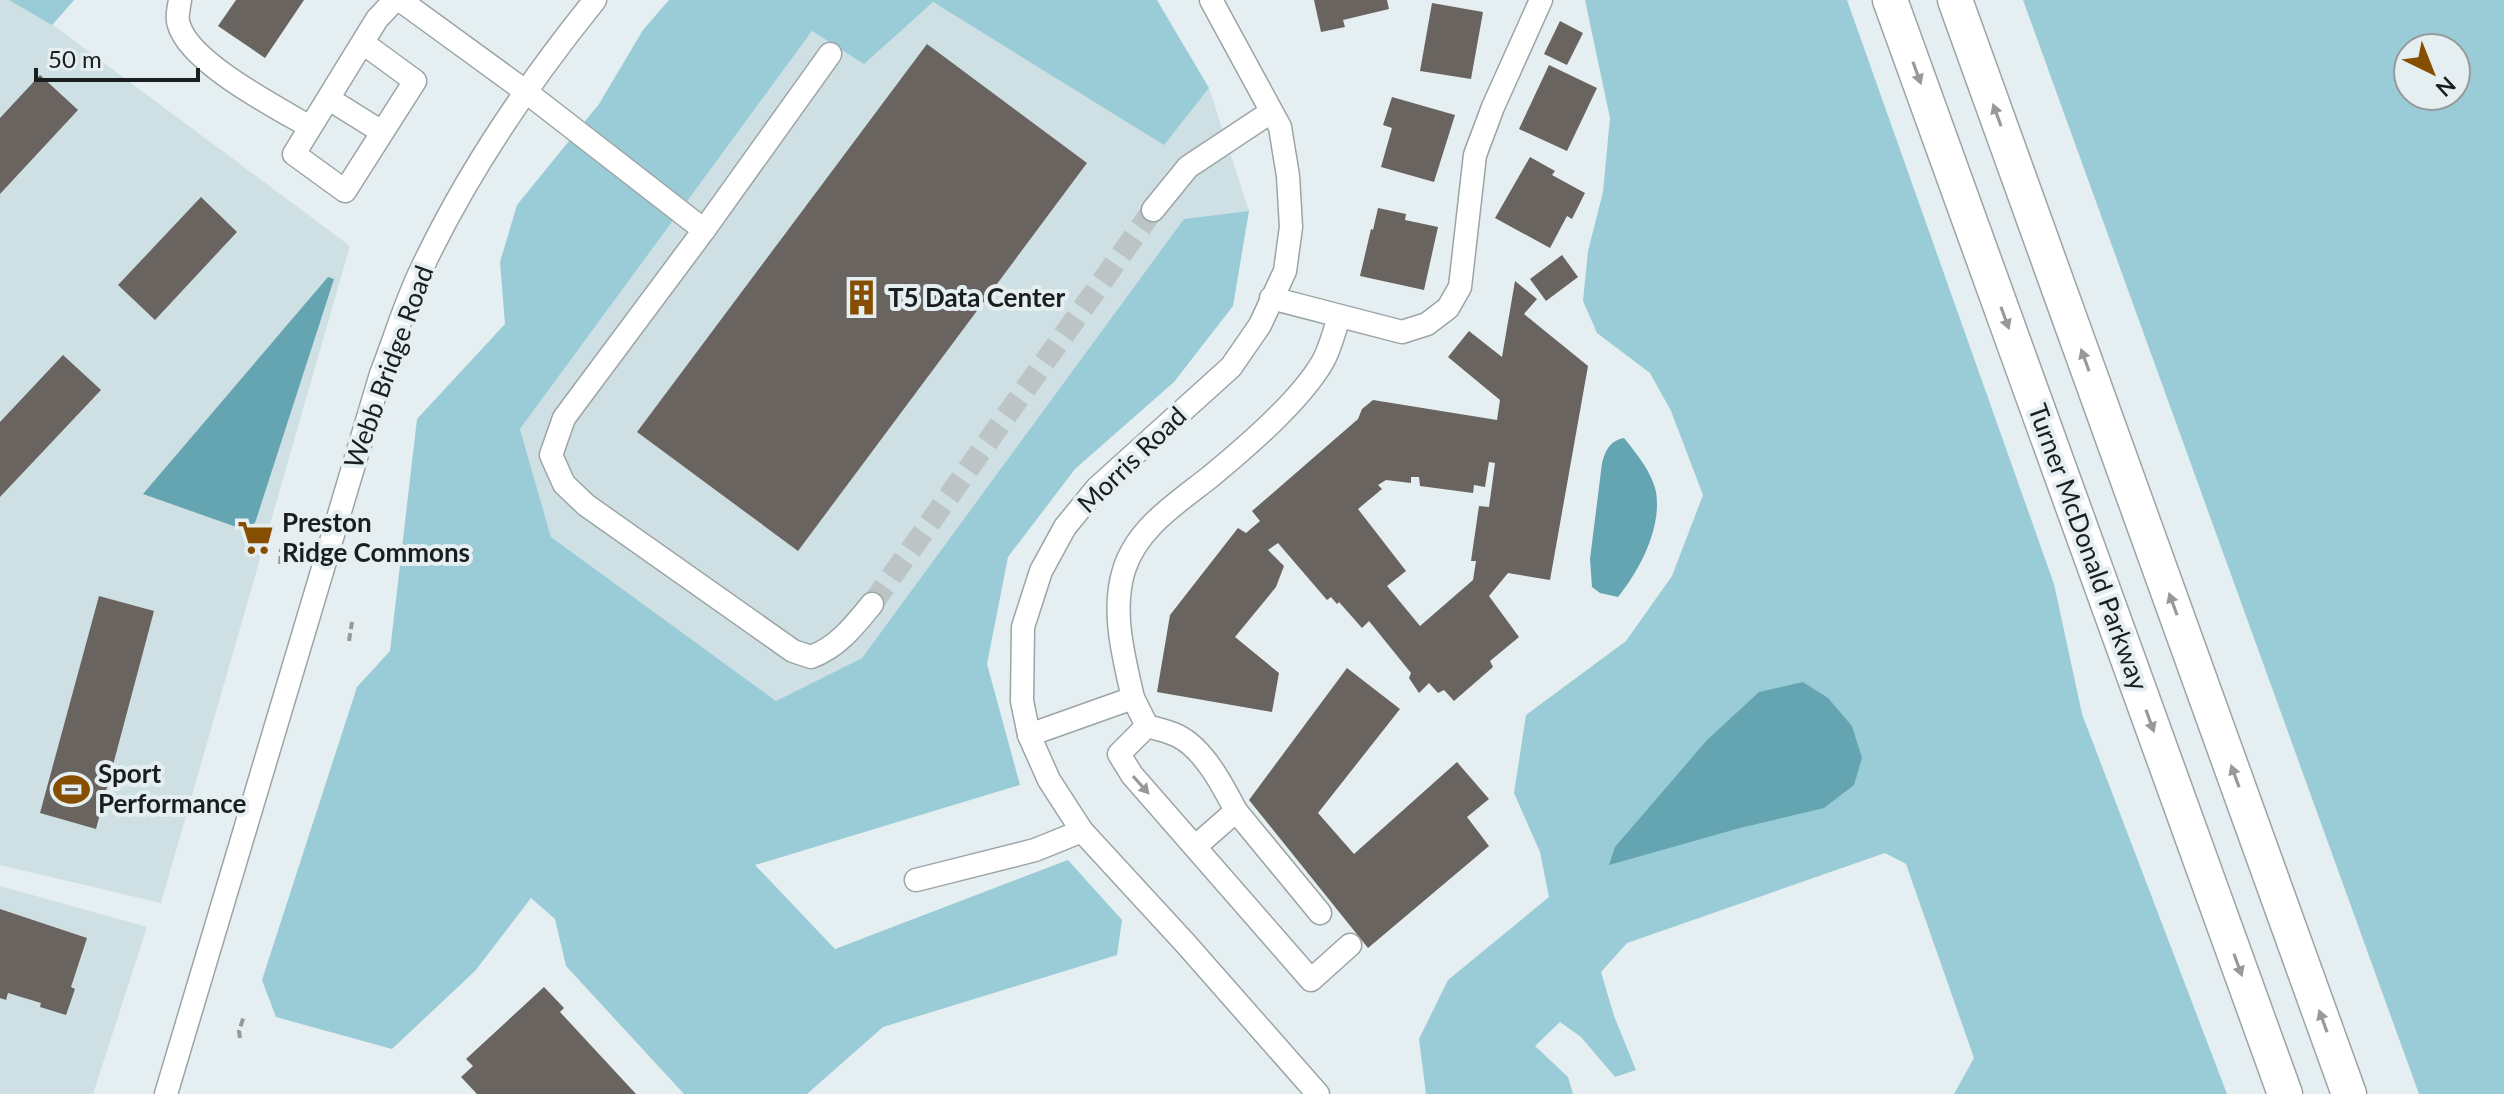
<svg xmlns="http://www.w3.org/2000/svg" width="2504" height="1094" font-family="Lato,sans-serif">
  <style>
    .built { fill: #cfe0e4 }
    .green { fill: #9accd7; fill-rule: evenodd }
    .water { fill: #64a5b1 }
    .building { fill: #696460; fill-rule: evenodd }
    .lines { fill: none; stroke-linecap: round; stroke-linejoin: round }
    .minor-tunnel { stroke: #bdc4c6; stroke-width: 22; stroke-dasharray: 22 11; stroke-linecap: butt }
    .minor-casing { stroke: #9ca4a5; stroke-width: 25 }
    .highway-casing { stroke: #9ca4a5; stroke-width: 37 }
    .path { stroke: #939a9b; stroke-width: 4; stroke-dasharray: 8 4; stroke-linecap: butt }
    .minor { stroke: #fff; stroke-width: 22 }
    .highway { stroke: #fff; stroke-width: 34 }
    .oneway { fill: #989a9a }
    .labels { text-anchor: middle; stroke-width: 8; stroke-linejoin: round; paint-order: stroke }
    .poi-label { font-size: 26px; font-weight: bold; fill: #1b1e1f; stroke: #e5eef0; text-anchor: start }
    .street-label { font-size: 26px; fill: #1b1e1f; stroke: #e5eef0 }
  </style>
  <rect width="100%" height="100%" fill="#e5eef0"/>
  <g class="built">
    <path d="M0,0h74l-21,25 297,221 -189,657 -161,-38z"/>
    <path d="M933,2l231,142 45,-56 40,123 -65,9 -322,438 -86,43 -225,-164 -31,-108 292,-398 52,32z"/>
    <path d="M0,886l147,41 -54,167h-93z"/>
  </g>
  <g class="green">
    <path d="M9,0h65l-22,25z"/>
    <path d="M669,0h488l52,88 -45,57 -231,-143 -69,62 -52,-33 -292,398 31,108 225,164 86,-43 322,-439 65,-8 -16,95 -59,76 -99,87 -67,88 -21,107 33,121 -265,80 80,84 233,-89 54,60 -5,35 -234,72 -76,67h-123l-118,-128 -11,-47 -24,-21 -56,73 -83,78 -116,-32 -14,-37 95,-293 33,-36 27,-232 88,-95 -5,-62 17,-57 82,-101 44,-74z"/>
    <path d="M1585,0h262l207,584 28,130 145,380h-273l20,-36 -68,-194 -21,-11 -258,90 -26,29 13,44 22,54 -21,7 -34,-40 -21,-15 -25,24 33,31 5,17h-147l-7,-55 29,-59 101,-83 -9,-45 -26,-59 12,-78 100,-74 46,-65 31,-81 -32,-84 -21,-38 -53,-40 -14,-32 5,-50 15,-59 7,-74z"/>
    <path d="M2023,0h481v1094h-85zM2408,48h48v48h-48z"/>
  </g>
  <g class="water">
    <path d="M328,277l6,2 -79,244 -13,6 -99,-35z"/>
    <path d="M1624,438c12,15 28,34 32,54 6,35 -16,78 -38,105l-18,-4 -8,-6 -2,-28 12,-96c4,-14 8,-22 22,-25z"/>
    <path d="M1803,682l25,16 24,28 10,32 -8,27 -30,23 -84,20 -131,37 6,-18 92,-107 52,-48z"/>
  </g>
  <g class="building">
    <path d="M236,0h68l-39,58 -47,-32z"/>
    <path d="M1314,0h73l2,9 -46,11 2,7 -24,5z"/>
    <path d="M1432,3l51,9 -12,67 -51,-8z"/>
    <path d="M1560,21l23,12 -16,32 -23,-11z"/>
    <path d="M927,44l160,119 -289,388 -161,-119z"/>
    <path d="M1549,65l48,23 -30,63 -48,-22z"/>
    <path d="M40,75l38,35 -78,84v-76z"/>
    <path d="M1392,97l63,18 -21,67 -53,-15 11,-39 -9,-3z"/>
    <path d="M1530,157l25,14 -3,4 33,18 -13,26 -5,-3 -17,32 -55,-30z"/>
    <path d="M201,197l36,35 -82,88 -37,-35z"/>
    <path d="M1378,208l28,6 -1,6 33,7 -14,63 -64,-14 11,-47 2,1z"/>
    <path d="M1562,255l16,22 -32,24 -16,-22z"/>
    <path d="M1515,281l22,18 -13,15 64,52 -38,214 -42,-7 -19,23 30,41 -29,24 3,6 -39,34 -10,-11 -6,3 -9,-10 -10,10 -10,-15 2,-5 -42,-52 -7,7 -23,-26 -2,2 -6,-7 -4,3 -49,-57 -10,7 16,16 -8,21 -41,50 44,36 -7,39 -115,-20 13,-77 68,-87 8,5 14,-12 -8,-10 106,-92 4,-10 11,-9 124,20 3,-20 -52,-43 21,-26 33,26zM1489,462l6,1 -6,44 -10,-1 -8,55h5l-3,19 -53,46 -33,-40 19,-15 -48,-62 24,-20 -4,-4 8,-5 25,3v-6h8l1,9 53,7 1,-8 11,2z"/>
    <path d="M63,355l38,35 -101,107v-75z"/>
    <path d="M99,596l55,15 -58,218 -56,-16z"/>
    <path d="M1347,668l53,41 -82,104 36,41 103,-92 32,37 -22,18 22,29 -121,102 -119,-148z"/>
    <path d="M0,909l87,29 -16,49 4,2 -9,26 -26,-8 1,-4 -33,-10 -2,7 -6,-2z"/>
    <path d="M544,987l20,21 -4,4 76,82h-159l-16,-17 12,-11 -7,-7z"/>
  </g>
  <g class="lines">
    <path class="minor-tunnel" d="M872,604l281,-394"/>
    <defs>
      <g id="minor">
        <path d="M180,0c-1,7 -4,18 -1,25 11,38 97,82 131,102"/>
        <path d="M400,0l125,91 179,139 -140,188 -13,37 13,29 22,21 207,146 18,6c27,-10 43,-31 61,-53"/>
        <path d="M1211,0l69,127 8,49 3,51 -6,44 -25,54 -29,42 -134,121 -32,39 -24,44 -18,56 -1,74 7,34 20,45 33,51 104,113 132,150"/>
        <path d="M363,43l52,38 -70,110 -51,-37 83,-135 18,-19"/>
        <path d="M329,99l53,33"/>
        <path d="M1153,210l35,-43 83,-55"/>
        <path d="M704,230l126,-176"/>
        <path d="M1271,298l131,34 25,-8 21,-16 12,-21 15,-132 18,-48 48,-107"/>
        <path d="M1133,698l14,28c10,3 21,5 31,10 26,13 45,50 58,75"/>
        <path d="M1147,726l-28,28 13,21 179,205 39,-35"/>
        <path d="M1029,735l104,-37c-9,-40 -22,-87 -9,-128 13,-42 53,-67 86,-93 35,-29 89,-75 112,-114 8,-13 12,-31 17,-46"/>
        <path d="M1196,846l40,-35 84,102"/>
        <path d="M916,880l119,-30 47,-19"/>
        <path d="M166,1094l215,-720c14,-36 25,-74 42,-108 46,-97 105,-183 172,-266"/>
      </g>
      <g id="highway">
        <path d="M1890,0l395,1094"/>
        <path d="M1955,0l394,1094"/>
      </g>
    </defs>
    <use href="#minor" class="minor-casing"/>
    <use href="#highway" class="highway-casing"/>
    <g class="path">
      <path d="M280,564l1,-15"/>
      <path d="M349,641l3,-19"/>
      <path d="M240,1038l-1,-7 5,-15"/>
    </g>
    <use href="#minor" class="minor"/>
    <use href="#highway" class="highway"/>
  </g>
  <defs><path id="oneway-solid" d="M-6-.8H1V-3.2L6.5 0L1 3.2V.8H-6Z" transform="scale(2)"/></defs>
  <g class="oneway">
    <use href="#oneway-solid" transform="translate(1917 73) rotate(70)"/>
    <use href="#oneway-solid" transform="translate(1997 115) rotate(-110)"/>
    <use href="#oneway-solid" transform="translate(2005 318) rotate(70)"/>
    <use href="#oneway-solid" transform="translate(2085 360) rotate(-110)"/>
    <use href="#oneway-solid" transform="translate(2173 604) rotate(-110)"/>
    <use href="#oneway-solid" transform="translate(2150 721) rotate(70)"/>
    <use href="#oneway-solid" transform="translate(2235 776) rotate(-110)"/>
    <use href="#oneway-solid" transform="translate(1141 785) rotate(48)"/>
    <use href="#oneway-solid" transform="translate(2238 965) rotate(70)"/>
    <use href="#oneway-solid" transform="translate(2323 1021) rotate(-110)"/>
  </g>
  <defs>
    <symbol id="building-bare" viewBox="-9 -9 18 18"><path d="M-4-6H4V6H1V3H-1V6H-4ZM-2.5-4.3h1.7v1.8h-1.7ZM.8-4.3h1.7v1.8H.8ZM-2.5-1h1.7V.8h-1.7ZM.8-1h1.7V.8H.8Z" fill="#854e00" stroke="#e5eef0" stroke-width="2.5" paint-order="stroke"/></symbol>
    <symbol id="supermarket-bare" viewBox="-9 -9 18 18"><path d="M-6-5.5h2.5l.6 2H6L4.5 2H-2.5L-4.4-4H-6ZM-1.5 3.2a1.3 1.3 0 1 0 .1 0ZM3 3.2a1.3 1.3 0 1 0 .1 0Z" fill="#854e00" stroke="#e5eef0" stroke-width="2.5" paint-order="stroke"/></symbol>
    <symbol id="stadium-bare" viewBox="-9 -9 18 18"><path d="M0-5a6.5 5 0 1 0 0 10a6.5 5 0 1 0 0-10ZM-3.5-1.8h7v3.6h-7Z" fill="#854e00" stroke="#e5eef0" stroke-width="2.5" paint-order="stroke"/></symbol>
  </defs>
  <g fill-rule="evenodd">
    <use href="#building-bare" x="836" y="272" width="51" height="51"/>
    <use href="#supermarket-bare" x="230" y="512" width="51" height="51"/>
    <use href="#stadium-bare" x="46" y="764" width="51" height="51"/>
  </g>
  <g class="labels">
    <g class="poi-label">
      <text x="888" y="307">T5 Data Center</text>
      <text x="282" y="532">Preston<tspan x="282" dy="30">Ridge Commons</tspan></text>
      <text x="98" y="783">Sport<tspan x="98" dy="30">Performance</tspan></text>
    </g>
    <g class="street-label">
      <text transform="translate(389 367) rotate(-70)" y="9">Webb Bridge Road</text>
      <text transform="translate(1132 460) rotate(-44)" y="9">Morris Road</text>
      <text transform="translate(2088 547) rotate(70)" y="9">Turner McDonald Parkway</text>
    </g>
  </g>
  <g transform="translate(2432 72) rotate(137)"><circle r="38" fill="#e5eef0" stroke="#949b9c" stroke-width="2"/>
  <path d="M0-6L14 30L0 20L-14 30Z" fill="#854e00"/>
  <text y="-12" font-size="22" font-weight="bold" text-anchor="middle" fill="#1b1e1f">N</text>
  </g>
  <path d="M36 68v12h162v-12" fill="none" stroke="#1b1e1f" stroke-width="4"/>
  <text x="48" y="68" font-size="24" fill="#1b1e1f" stroke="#e5eef0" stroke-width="6" paint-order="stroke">50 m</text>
</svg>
